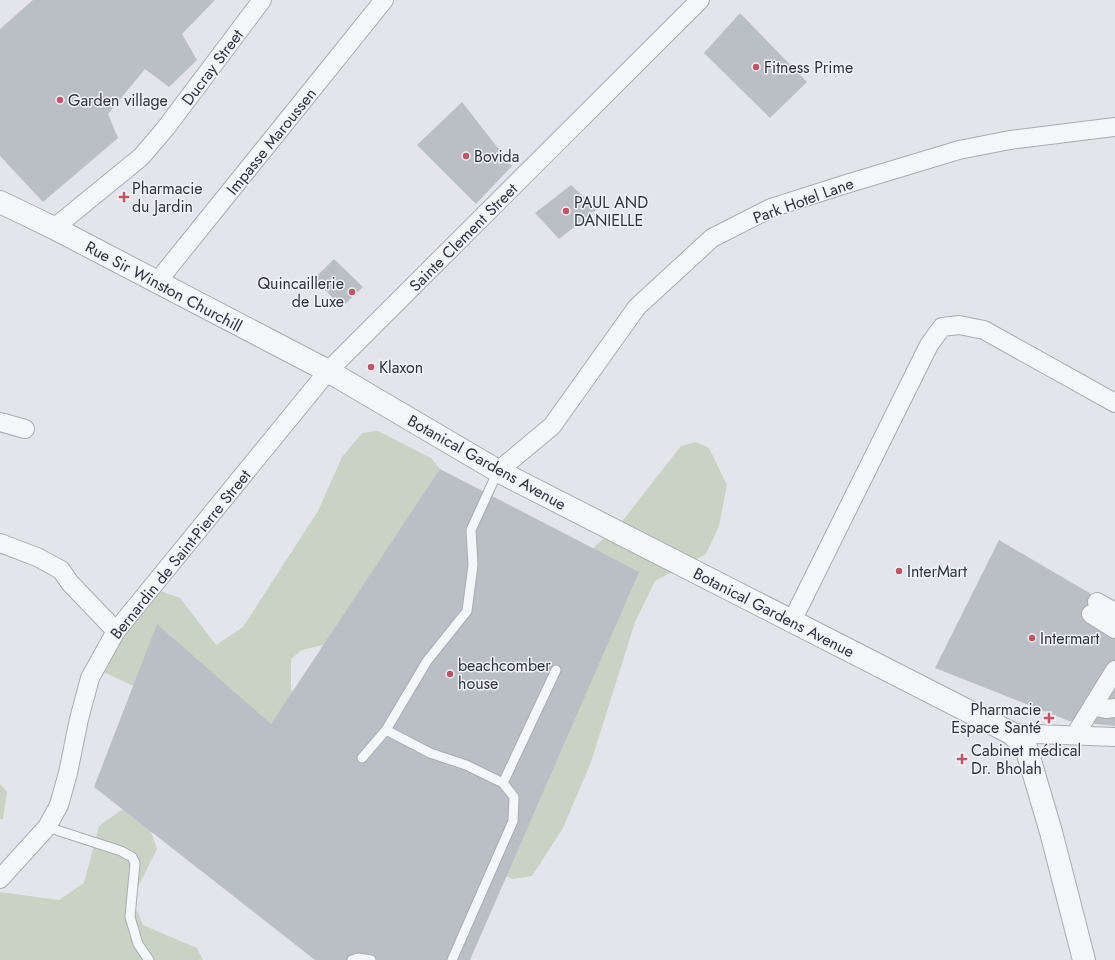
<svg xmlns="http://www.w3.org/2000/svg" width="1115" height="960" font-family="Jost,sans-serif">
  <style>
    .green { fill: #c8d3c4 }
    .building { fill: #babfc6 }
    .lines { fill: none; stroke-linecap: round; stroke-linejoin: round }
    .service-casing { stroke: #a8acb4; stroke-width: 11 }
    .minor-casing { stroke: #a8acb4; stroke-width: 20 }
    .tertiary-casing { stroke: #a8acb4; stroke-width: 24 }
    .service { stroke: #f5f6f8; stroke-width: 9 }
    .minor { stroke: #f5f6f8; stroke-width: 18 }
    .tertiary { stroke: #f5f6f8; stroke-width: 22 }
    .poi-dot { fill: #c35365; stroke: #f2f4f7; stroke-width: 1.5 }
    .labels { text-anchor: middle; stroke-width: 3; stroke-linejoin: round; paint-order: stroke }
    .street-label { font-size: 16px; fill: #2c3340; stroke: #f2f4f7 }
    .poi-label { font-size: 16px; fill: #2c3340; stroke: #f2f4f7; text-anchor: start }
  </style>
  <rect width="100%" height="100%" fill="#e3e5ea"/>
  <g class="green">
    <path d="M378,431l53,27 9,11 -108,174 -30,7 -11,9v29l25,50 -155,-39 -68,-32 17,-40 27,-37 15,-2 28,10 36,47 27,-18 75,-116 24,-54 20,-24z"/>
    <path d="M696,442l13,6 18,37 -8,41 -13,28 -51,27 -20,41 -44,140 -28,66 -31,48 -19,3 -28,-12 94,-305 45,-43 57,-73z"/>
    <path d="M0,784l7,8 -4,27h-3z"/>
    <path d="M123,809l25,14 9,26 -25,50 11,26 54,23 6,12h-203v-68l59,8 25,-17 15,-57z"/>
  </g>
  <g class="building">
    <path d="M33,0h182l-33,34 15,26 -28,27 -24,-18 -37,45 10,24 -75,64 -43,-46v-127z"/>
    <path d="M740,13l67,69 -37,36 -66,-65z"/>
    <path d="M462,102l50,64 -36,38 -59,-59z"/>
    <path d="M571,185l26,24 -38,30 -24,-26z"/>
    <path d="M334,259l29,28 -21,20 -28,-28z"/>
    <path d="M440,469l199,103 -169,388h-155l-221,-173 63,-163 114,100z"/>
    <path d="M999,540l116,68v118l-46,-5 -134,-53z"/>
  </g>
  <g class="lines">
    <defs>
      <g id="service">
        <path d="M386,730l44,23 36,12 37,18 11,14 -1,24 -61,139"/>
        <path d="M362,758l24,-28 41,-69 40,-50 6,-46 -2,-35 27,-59"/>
        <path d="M503,783l53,-113"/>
        <path d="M47,827l74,24 11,6 3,6 -5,54 8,27 11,16"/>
        <path d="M352,960l6,-2 13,2"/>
      </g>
      <g id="minor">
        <path d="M54,228l87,-71 24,-28 97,-129"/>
        <path d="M157,282l227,-282"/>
        <path d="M0,422l25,7"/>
        <path d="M498,471l54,-45 85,-119 75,-69 59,-30 72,-23 116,-35 51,-10 105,-13"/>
        <path d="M0,543l37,14 24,13 9,13 46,48"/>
        <path d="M1097,602l18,10"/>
        <path d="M1091,614l24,15"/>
        <path d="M792,621l137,-276 13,-18 17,-2 25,5 131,73"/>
        <path d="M1093,706l13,3 9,-1"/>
        <path d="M1011,733l104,4"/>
        <path d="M1075,735l40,-65"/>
        <path d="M0,879l47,-52 12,-22 9,-32 11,-54 11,-41 26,-47 212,-260 372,-371"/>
      </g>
      <path id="tertiary" d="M0,202l54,26 274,143 170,100 513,262 15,14 25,85 33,128"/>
    </defs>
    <use href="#service" class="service-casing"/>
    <use href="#minor" class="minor-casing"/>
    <use href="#tertiary" class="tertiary-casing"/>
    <use href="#service" class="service"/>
    <use href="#minor" class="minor"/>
    <use href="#tertiary" class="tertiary"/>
  </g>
  <g class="poi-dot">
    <circle cx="756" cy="67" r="4"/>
    <circle cx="60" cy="100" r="4"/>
    <circle cx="466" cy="156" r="4"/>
    <path d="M122 191h4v4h4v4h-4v4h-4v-4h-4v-4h4z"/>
    <circle cx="566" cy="211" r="4"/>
    <circle cx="352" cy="292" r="4"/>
    <circle cx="371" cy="367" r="4"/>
    <circle cx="899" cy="571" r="4"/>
    <circle cx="1032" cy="638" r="4"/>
    <circle cx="450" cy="674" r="4"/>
    <path d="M1047 712h4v4h4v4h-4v4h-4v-4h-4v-4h4z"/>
    <path d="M960 753h4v4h4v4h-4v4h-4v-4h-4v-4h4z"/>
  </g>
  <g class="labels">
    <g class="street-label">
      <text transform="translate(212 67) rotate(-53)" y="6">Ducray Street</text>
      <text transform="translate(271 141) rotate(-51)" y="6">Impasse Maroussen</text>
      <text transform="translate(803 200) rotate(-20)" y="6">Park Hotel Lane</text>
      <text transform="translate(463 237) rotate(-45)" y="6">Sainte Clement Street</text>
      <text transform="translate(164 286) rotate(28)" y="6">Rue Sir Winston Churchill</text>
      <text transform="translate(487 462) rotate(29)" y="6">Botanical Gardens Avenue</text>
      <text transform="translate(180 554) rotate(-51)" y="6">Bernardin de Saint-Pierre Street</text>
      <text transform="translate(774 612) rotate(27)" y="6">Botanical Gardens Avenue</text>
    </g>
    <g class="poi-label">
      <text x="764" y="73">Fitness Prime</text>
      <text x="68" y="106">Garden village</text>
      <text x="474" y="162">Bovida</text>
      <text x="132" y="194">Pharmacie<tspan x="132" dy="18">du Jardin</tspan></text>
      <text x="574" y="208">PAUL AND<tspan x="574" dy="18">DANIELLE</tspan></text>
      <text x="344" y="289" text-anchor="end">Quincaillerie<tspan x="344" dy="18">de Luxe</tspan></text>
      <text x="379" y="373">Klaxon</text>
      <text x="907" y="577">InterMart</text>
      <text x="1040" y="644">Intermart</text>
      <text x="458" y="671">beachcomber<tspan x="458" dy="18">house</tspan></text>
      <text x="1041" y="715" text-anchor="end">Pharmacie<tspan x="1041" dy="18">Espace Santé</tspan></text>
      <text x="971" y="756">Cabinet médical<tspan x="971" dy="18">Dr. Bholah</tspan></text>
    </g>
  </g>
</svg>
